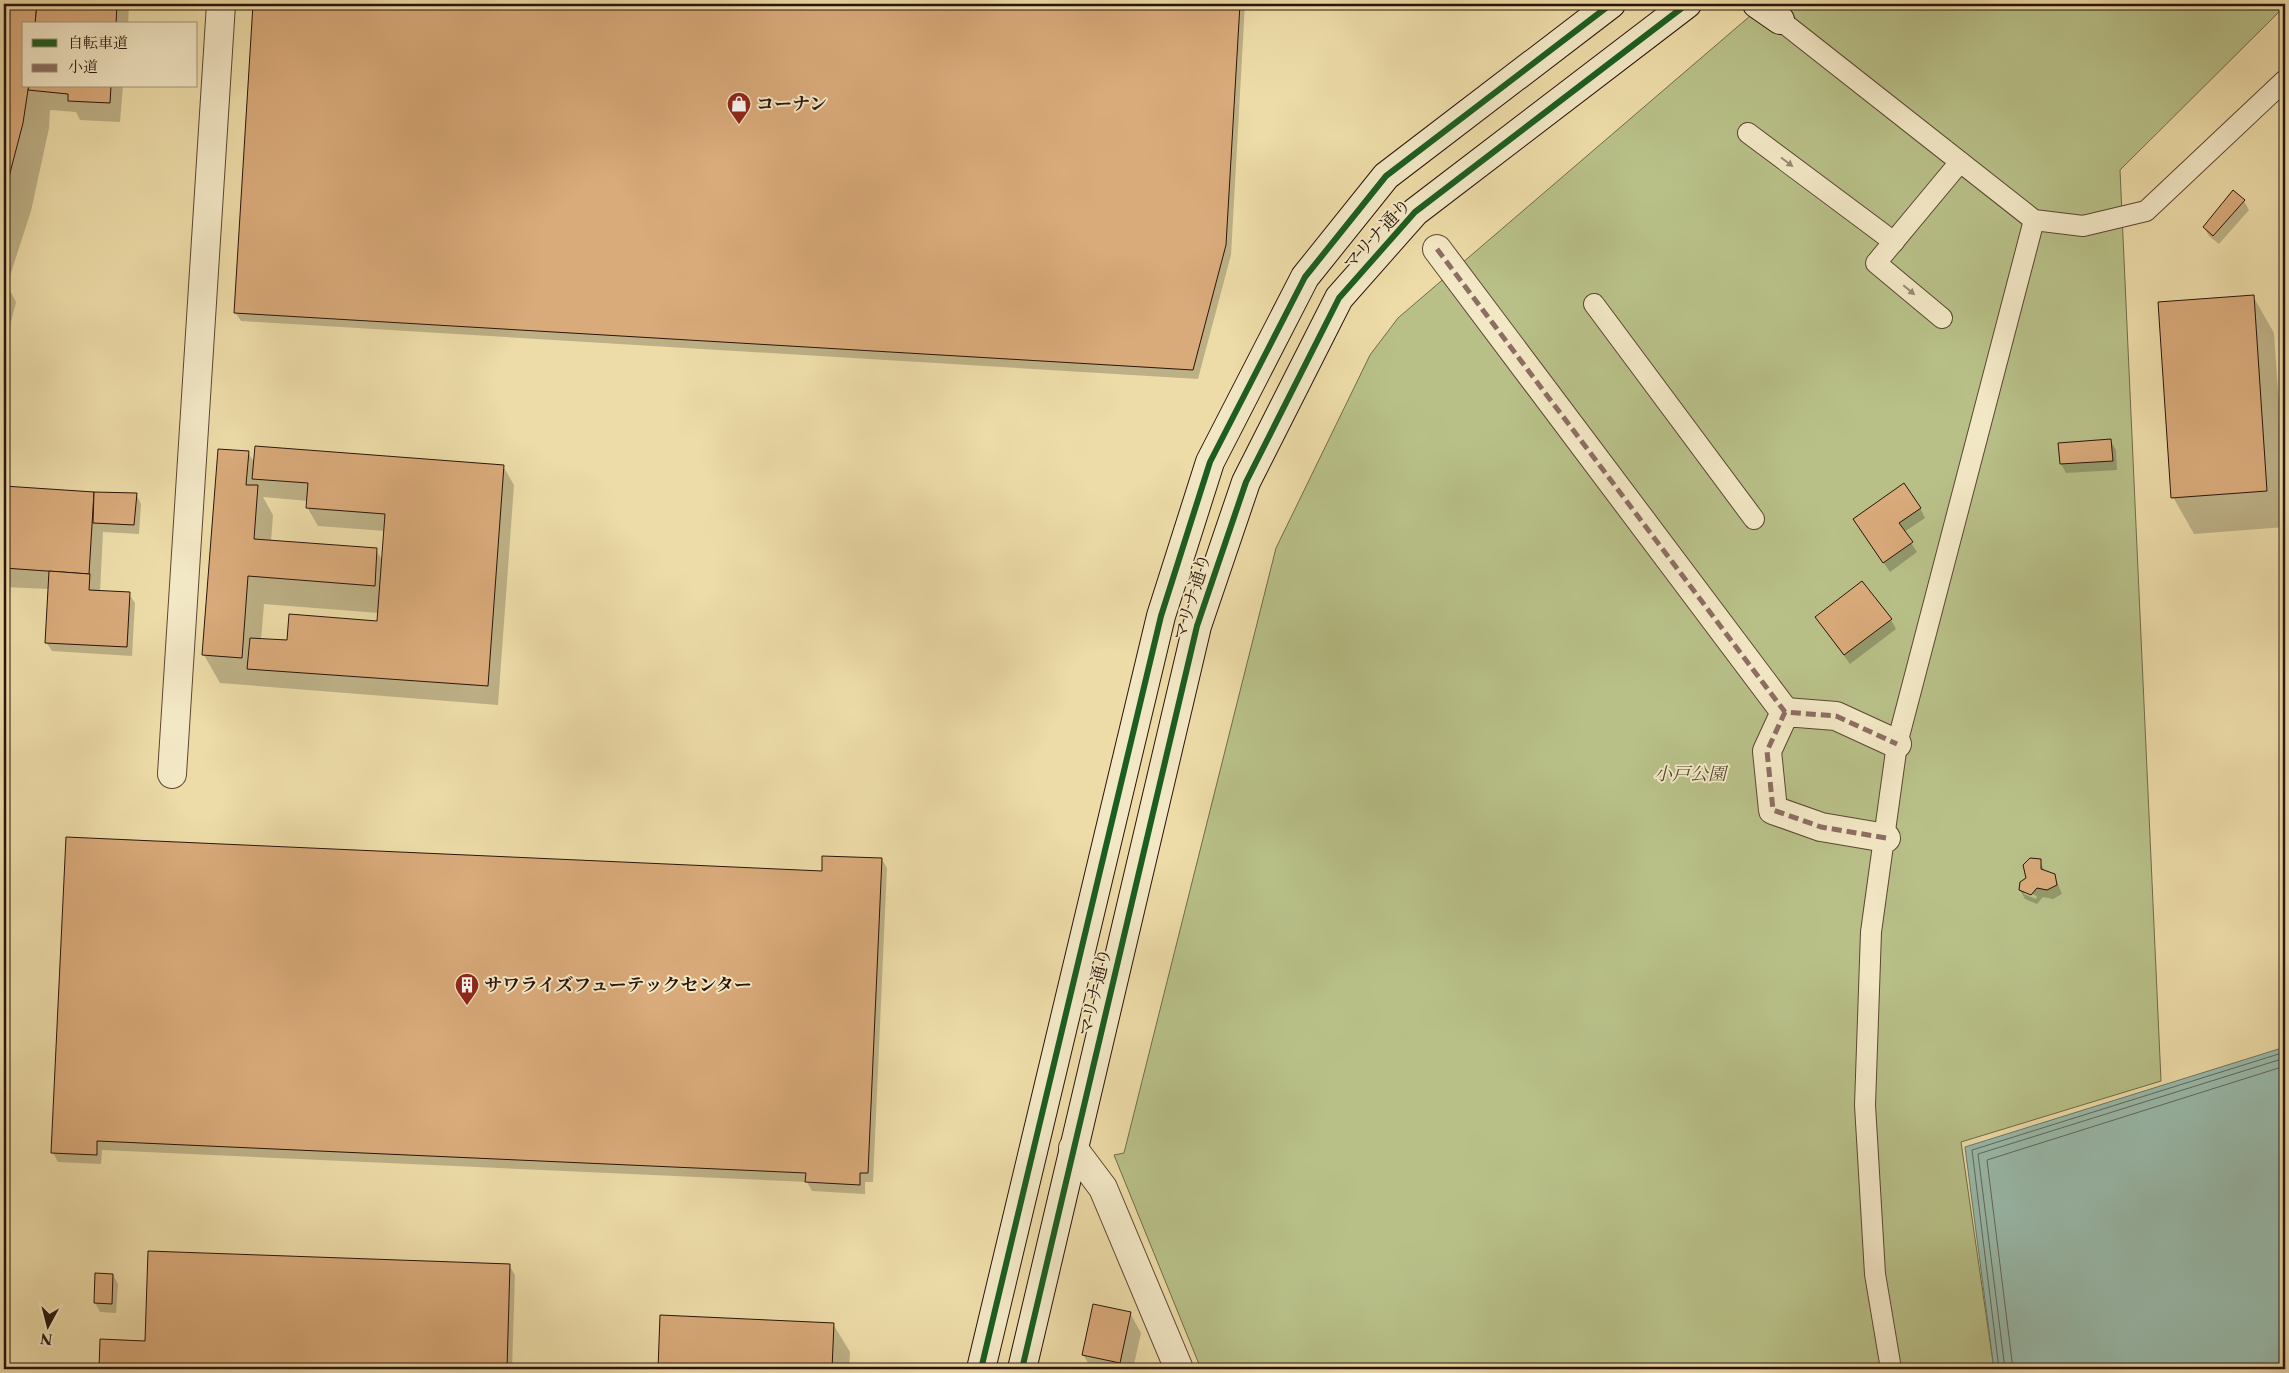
<svg xmlns="http://www.w3.org/2000/svg" width="2289" height="1373" font-family="'Libre Caslon Text','Noto Serif JP',serif">
  <style>
    .green { fill: #b8c088; stroke: #726a49 }
    .water { fill: #99bbac; stroke: #6d786b }
    .shadow { fill: #0003; fill-rule: evenodd }
    .lines { fill: none; stroke-linecap: round; stroke-linejoin: round }
    .shore { stroke: #62685b; stroke-width: 1 }
    .building { fill: #d9aa7a; stroke: #2b140a }
    .lane-casing { stroke: #5c4632; stroke-width: 22 }
    .street-casing { stroke: #5c4632; stroke-width: 30 }
    .secondary-casing { stroke: #2b140a; stroke-width: 30 }
    .lane { stroke: #f3e8c6; stroke-width: 20 }
    .street { stroke: #f3e8c6; stroke-width: 28 }
    .secondary { stroke: #f3e8c6; stroke-width: 28 }
    .quiet { stroke: #8d6e63; stroke-width: 5; stroke-dasharray: 10 5; stroke-linecap: butt }
    .cycleway-casing { stroke: #f3e8c6; stroke-width: 9 }
    .cycleway { stroke: #1b5e20; stroke-width: 6 }
    .oneway { fill: #998971 }
    .labels { text-anchor: middle; stroke-width: 4; stroke-linejoin: round; paint-order: stroke }
    .poi-label { font-size: 18px; font-weight: bold; fill: #2b140a; stroke: #f3e8c6; text-anchor: start }
    .street-label { font-size: 18px; fill: #2b140a; stroke: #f3e8c6 }
    .park-label { font-size: 18px; font-style: italic; fill: #554830; stroke: #f3e8c6 }
  </style>
  <rect width="100%" height="100%" fill="#eddca8"/>
  <filter id="stains"><feTurbulence type="fractalNoise" baseFrequency=".004" numOctaves="4"/><feColorMatrix values="0 0 0 0 .2 0 0 0 0 .09 0 0 0 0 .02 0 0 0 .5 -.17"/></filter>
  <radialGradient id="worn" r=".72"><stop offset=".6" stop-color="#630" stop-opacity="0"/><stop offset="1" stop-color="#630" stop-opacity=".3"/></radialGradient>
  <path class="green" d="M1764,4h521v2l-165,164 41,911 -200,61 33,227h-793l-87,-214 10,-2 152,-605 94,-193 28,-37z"/>
  <path class="water" d="M2285,1047v322h-291l-29,-222z"/>
  <g class="shadow">
    <path d="M4,4h125l-1,20h-104v62h99l-3,36 -40,-2 -4,-8 -26,-2 -1,18 -18,83 -24,74 9,17 -7,28 -5,-1z"/>
    <path d="M254,4h991l-14,251 -33,124 -957,-58 -6,-9z"/>
    <path d="M2244,201l5,9 -30,34 -10,-8 -5,-9z"/>
    <path d="M2253,296l21,37 11,157v37l-91,7 -21,-37z"/>
    <path d="M2110,440l6,10 1,20 -51,3 -5,-9z"/>
    <path d="M248,452l7,12 248,2 11,19 -16,220 -278,-22 -16,-28zM263,497l45,4 -1,6 11,19 67,5 -3,29 -6,-10 -105,-8 2,-27zM264,604l115,9 -1,9 -89,20 -28,-2z"/>
    <path d="M4,487l132,7 5,10 -2,30 -36,-2 -3,60 29,2 6,9 -3,53 -80,-5 -6,-9 3,-53 -45,-2z"/>
    <path d="M1920,508l5,10 -21,14 13,20 -27,20 -30,-43z"/>
    <path d="M1816,618l75,2 5,9 -46,35z"/>
    <path d="M882,859l5,9 -14,314h-8v12l-53,-3 -5,-9 -705,-32 -1,14 -43,-2 -5,-9 770,-281z"/>
    <path d="M2040,861l5,11 9,3 8,19 -9,5 -10,-2 -6,7 -12,-5 -5,-9zM2024,891l13,5 -1,3 -12,-5z"/>
    <path d="M509,1265l6,10 -3,94h-412l1,-29 45,2z"/>
    <path d="M113,1275l5,9 -2,29 -16,-1 -5,-9z"/>
    <path d="M1130,1313l11,20 -8,36h-41l-9,-14z"/>
    <path d="M661,1316l172,8 17,28 -1,17h-190z"/>
  </g>
  <g class="lines">
    <g class="shore">
      <path d="M1999,1369l-27,-219 313,-98"/>
      <path d="M2005,1369l-27,-215 307,-96"/>
      <path d="M2013,1369l-26,-209 298,-94"/>
    </g>
  </g>
  <g class="building">
    <path d="M4,4h33l-2,20h-11v62h5l-1,4 -5,33 -19,73z"/>
    <path d="M37,4h80l-1,20h-81z"/>
    <path d="M253,4h987l-14,241 -33,125 -959,-57z"/>
    <path d="M29,86h82l-1,17 -42,-2v-7l-40,-4z"/>
    <path d="M2233,190l12,10 -32,36 -10,-9z"/>
    <path d="M2254,295l13,196 -96,7 -13,-196z"/>
    <path d="M2111,439l2,22 -53,3 -2,-21z"/>
    <path d="M255,446l249,19 -16,221 -241,-17 3,-31 37,2 2,-26 88,7 8,-107 -79,-6 2,-25 -56,-4z"/>
    <path d="M218,449l31,2 -3,34h12l-4,54 123,9 -2,38 -127,-10 -6,82 -40,-3z"/>
    <path d="M1904,483l17,25 -22,15 14,19 -30,21 -30,-44z"/>
    <path d="M4,486l90,6 -5,82 -85,-6z"/>
    <path d="M94,492l43,1 -3,32 -41,-2z"/>
    <path d="M49,571l41,3 -1,16 41,2 -3,55 -82,-4z"/>
    <path d="M1862,581l30,38 -48,36 -29,-38z"/>
    <path d="M66,837l756,34v-15l60,2 -14,315h-8v12l-55,-3 1,-9 -709,-32v14l-46,-2z"/>
    <path d="M2030,858l11,1v10l14,5 2,11 -10,5 -10,-2 -6,7 -12,-5 1,-8 6,-4 -3,-13z"/>
    <path d="M148,1251l362,13 -3,105h-408l1,-30 45,2z"/>
    <path d="M95,1273l18,1 -1,30 -18,-1z"/>
    <path d="M1093,1304l38,8 -11,51 -38,-8z"/>
    <path d="M660,1315l174,8 -2,46h-174z"/>
  </g>
  <g class="lines">
    <defs>
      <g id="lane">
        <path d="M1780,20l254,200 49,6 63,-15 139,-131"/>
        <path d="M1748,133l146,109"/>
        <path d="M1594,304l160,215"/>
        <path d="M1942,318l-66,-55 84,-101"/>
        <path d="M1891,1369l-16,-95 -10,-169 6,-173 26,-188 137,-524"/>
      </g>
      <g id="street">
        <path d="M1437,249l348,463"/>
        <path d="M172,774l49,-770"/>
        <path d="M1886,838l-65,-11 -48,-17 -6,-59 18,-39 51,4 61,28"/>
        <path d="M1073,1148l30,40 76,181"/>
      </g>
      <g id="secondary">
        <path d="M1757,4l23,16"/>
        <path d="M981,1369l180,-753 49,-154 95,-185 81,-101 225,-172"/>
        <path d="M1022,1369l175,-743 49,-144 93,-184 76,-86 272,-208"/>
      </g>
    </defs>
    <use href="#lane" class="lane-casing"/>
    <use href="#street" class="street-casing"/>
    <use href="#secondary" class="secondary-casing"/>
    <use href="#lane" class="lane"/>
    <use href="#street" class="street"/>
    <use href="#secondary" class="secondary"/>
    <g class="quiet">
      <path d="M1437,249l348,463"/>
      <path d="M1886,838l-65,-11 -48,-17 -6,-59 18,-39 51,4 61,28"/>
    </g>
    <defs>
      <g id="cycleway">
        <path d="M981,1369l180,-753 49,-154 95,-185 81,-101 225,-172"/>
        <path d="M1022,1369l175,-743 49,-144 93,-184 76,-86 272,-208"/>
      </g>
    </defs>
    <use href="#cycleway" class="cycleway-casing"/>
    <use href="#cycleway" class="cycleway"/>
  </g>
  <defs><path id="oneway-solid" d="M-6-.8H1V-3.2L6.5 0L1 3.2V.8H-6Z" transform="scale(1.25)"/></defs>
  <g class="oneway">
    <use href="#oneway-solid" transform="translate(1787 162) rotate(37)"/>
    <use href="#oneway-solid" transform="translate(1909 290) rotate(40)"/>
  </g>
  <defs>
    <symbol id="shop-pin" viewBox="-11 -11 22 30"><path d="M0 17L-7.5 6A9.5 9.5 0 1 1 7.5 6Z" fill="#8f2418" stroke="#f3e8c6"/><path d="M-5-2.5h2.3a2.7 3.5 0 0 1 5.4 0H5L5.5 6h-11ZM-1.5-2.5h3a1.5 2.3 0 0 0-3 0Z" fill="#fff"/></symbol>
    <symbol id="building-pin" viewBox="-11 -11 22 30"><path d="M0 17L-7.5 6A9.5 9.5 0 1 1 7.5 6Z" fill="#8f2418" stroke="#f3e8c6"/><path d="M-4-6H4V6H1V3H-1V6H-4ZM-2.5-4.3h1.7v1.8h-1.7ZM.8-4.3h1.7v1.8H.8ZM-2.5-1h1.7V.8h-1.7ZM.8-1h1.7V.8H.8Z" fill="#fff"/></symbol>
  </defs>
  <g fill-rule="evenodd">
    <use href="#shop-pin" x="725" y="90" width="28" height="38"/>
    <use href="#building-pin" x="453" y="971" width="28" height="38"/>
  </g>
  <g class="labels">
    <g class="poi-label">
      <text x="756" y="110">コーナン</text>
      <text x="484" y="991">サワライズフューテックセンター</text>
    </g>
    <g class="street-label">
      <text transform="translate(1377 234) rotate(-47)" y="6">マリナ通り</text>
      <text transform="translate(1192 597) rotate(-73)" y="6">マリナ通り</text>
      <text transform="translate(1095 992) rotate(-77)" y="6">マリナ通り</text>
    </g>
    <g class="park-label">
      <text x="1690" y="780">小戸公園</text>
    </g>
  </g>
  <rect width="2289" height="1373" fill="none" stroke="#eddca8" stroke-width="20"/>
  <rect x="5" y="5" width="2279" height="1363" fill="none" stroke="#2b140a" stroke-width="2.5"/>
  <rect x="10" y="10" width="2269" height="1353" fill="none" stroke="#2b140a"/>
  <rect x="22" y="22" width="175" height="65" fill="#f3e8c6" stroke="#a3937b"/>
  <rect x="32" y="39" width="25" height="8" fill="#1b5e20" stroke="#a3937b"/>
  <text x="68" y="48" font-size="15" fill="#2b140a">自転車道</text>
  <rect x="32" y="64" width="25" height="8" fill="#8d6e63" stroke="#a3937b"/>
  <text x="68" y="72" font-size="15" fill="#2b140a">小道</text>
  <g transform="translate(48 1326) rotate(187)" stroke="#f3e8c6" stroke-width="4" paint-order="stroke">
  <path d="M0-4L9 19L0 12L-9 19Z" fill="#2b140a"/>
  <text y="-8" font-size="14" font-weight="bold" text-anchor="middle" fill="#2b140a">N</text>
  </g>
  <rect width="100%" height="100%" filter="url(#stains)"/>
  <rect width="100%" height="100%" fill="url(#worn)"/>
</svg>
